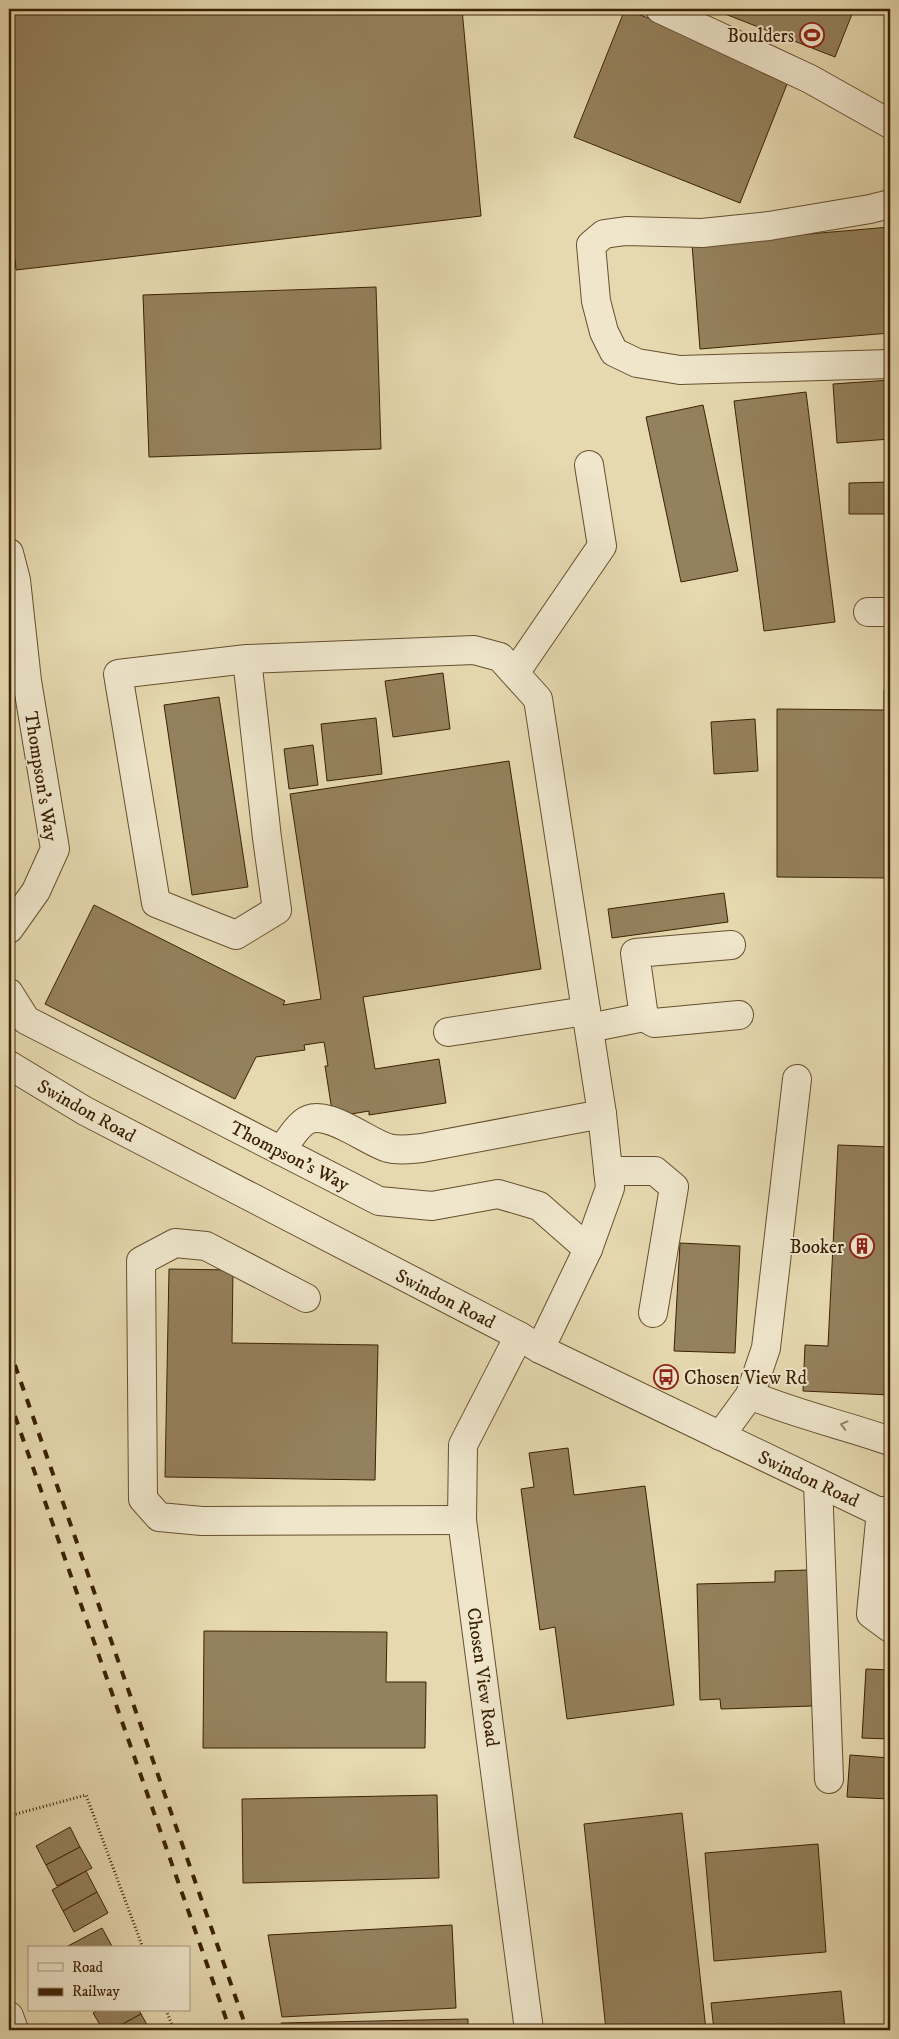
<svg xmlns="http://www.w3.org/2000/svg" width="899" height="2039" font-family="'IM FELL DW Pica',serif">
  <style>
    .building { fill: #94815d; stroke: #3b2103 }
    .lines { fill: none; stroke-linecap: round; stroke-linejoin: round }
    .minor-casing { stroke: #664f2e; stroke-width: 30 }
    .path { stroke: #3b2103; stroke-width: 3; stroke-dasharray: 1 2.5; stroke-linecap: butt }
    .minor { stroke: #efe6cc; stroke-width: 28 }
    .rail { stroke: #3b2103; stroke-width: 4; stroke-dasharray: 9 9; stroke-linecap: butt }
    .oneway { stroke: #958468 }
    .labels { text-anchor: middle; stroke-width: 4; stroke-linejoin: round; paint-order: stroke }
    .poi-label { font-size: 19px; fill: #3b2103; stroke: #efe6cc; text-anchor: end }
    .street-label { font-size: 19px; fill: #3b2103; stroke: #efe6cc }
  </style>
  <rect width="100%" height="100%" fill="#e6d9b0"/>
  <filter id="stains"><feTurbulence type="fractalNoise" baseFrequency=".004" numOctaves="4"/><feColorMatrix values="0 0 0 0 .2 0 0 0 0 .09 0 0 0 0 .02 0 0 0 .5 -.17"/></filter>
  <radialGradient id="worn" r=".72"><stop offset=".6" stop-color="#630" stop-opacity="0"/><stop offset="1" stop-color="#630" stop-opacity=".3"/></radialGradient>
  <g class="building">
    <path d="M9,9h453l19,207 -465,54 -1,-12 -6,1z"/>
    <path d="M625,9l166,65 -51,129 -166,-66z"/>
    <path d="M727,9h127l-19,48 -110,-43z"/>
    <path d="M890,227v106l-190,16 -8,-105z"/>
    <path d="M376,287l5,162 -232,8 -6,-162z"/>
    <path d="M890,380v59l-53,4 -4,-59z"/>
    <path d="M806,392l29,230 -71,9 -30,-230z"/>
    <path d="M703,405l35,166 -57,11 -35,-165z"/>
    <path d="M890,482v32h-41v-31z"/>
    <path d="M443,673l7,56 -57,8 -8,-56z"/>
    <path d="M884,690h6v188l-113,-1v-168l107,1z"/>
    <path d="M219,697l29,190 -56,8 -28,-190z"/>
    <path d="M376,718l6,56 -55,7 -6,-57z"/>
    <path d="M755,719l3,52 -44,3 -3,-52z"/>
    <path d="M313,745l5,40 -29,4 -5,-40z"/>
    <path d="M509,761l32,208 -178,28 12,72 64,-10 7,44 -77,12v-4l-36,6 -8,-51h3l-4,-24 -20,3 1,5 -49,7 -21,42 -190,-95 49,-99 191,96 -2,4 38,-6 -31,-205z"/>
    <path d="M724,893l4,29 -116,16 -4,-29z"/>
    <path d="M838,1145l52,2v248l-87,-4 2,-46 23,1z"/>
    <path d="M680,1243l60,3 -5,107 -61,-2z"/>
    <path d="M169,1269l64,1 -1,73 146,2 -3,135 -210,-3z"/>
    <path d="M568,1448l6,47 71,-9 29,219 -107,14 -12,-92 -15,3 -19,-141 13,-2 -5,-34z"/>
    <path d="M808,1570l4,136 -91,3 -1,-10 -20,1 -3,-116 78,-2v-11z"/>
    <path d="M204,1631l183,1 -1,50h40l-1,66h-222z"/>
    <path d="M866,1669l24,1v69l-28,-1z"/>
    <path d="M850,1755l40,3v41l-43,-2z"/>
    <path d="M437,1795l2,83 -196,5 -1,-84z"/>
    <path d="M682,1813l24,217h-100l-22,-206z"/>
    <path d="M70,1827l10,20 -34,18 -10,-19z"/>
    <path d="M818,1844l8,108 -112,9 -9,-108z"/>
    <path d="M80,1847l12,21 -35,18 -11,-21z"/>
    <path d="M86,1871l11,21 -34,19 -11,-21z"/>
    <path d="M97,1892l11,21 -34,19 -11,-21z"/>
    <path d="M452,1925l4,83 -174,9 -14,-82z"/>
    <path d="M102,1928l11,20h-46l-1,-1z"/>
    <path d="M841,1991l4,38 -131,1 -3,-27z"/>
    <path d="M98,2010h41l2,4 -29,16h-9l-10,-17z"/>
    <path d="M141,2014l9,16h-38z"/>
    <path d="M468,2019v11h-184l-3,-7z"/>
  </g>
  <g class="lines">
    <defs>
      <g id="minor">
        <path d="M660,9l150,70 80,45"/>
        <path d="M890,204l-20,5 -101,17 -67,7 -76,-2 -22,3 -13,11 5,56 8,31 10,20 23,11 43,7 210,-6"/>
        <path d="M9,553l7,27 11,101 28,168 -19,42 -27,38"/>
        <path d="M868,612h22"/>
        <path d="M247,659l20,179 10,72 -41,25 -80,-32 -38,-229 129,-15 227,-9 26,7 38,42 64,415 8,74 -22,61 -48,100"/>
        <path d="M515,673l87,-127 -13,-81"/>
        <path d="M9,993l17,27 353,181 53,5 66,-12 41,12 49,43"/>
        <path d="M644,1017l-9,-64 96,-8"/>
        <path d="M589,1028l55,-11 10,6 85,-8"/>
        <path d="M448,1032l138,-21"/>
        <path d="M9,1065l76,46 434,225 21,13 350,168"/>
        <path d="M281,1151c7,-9 13,-21 22,-28 20,-18 62,18 85,25 11,3 23,1 34,0l180,-34"/>
        <path d="M608,1171h47l19,16 -21,126"/>
        <path d="M306,1298l-100,-52 -31,-3 -34,18 2,238 16,18 43,4 260,-1"/>
        <path d="M519,1336l-56,109 -1,75 67,510"/>
        <path d="M750,1395l16,-47 31,-269"/>
        <path d="M720,1436l30,-41c45,19 94,30 140,46"/>
        <path d="M818,1483l11,296"/>
        <path d="M881,1511l-10,103 19,14"/>
        <path d="M9,2016l5,14"/>
      </g>
    </defs>
    <use href="#minor" class="minor-casing"/>
    <g class="path">
      <path d="M9,1816l77,-21 57,153"/>
      <path d="M166,2010l8,20"/>
    </g>
    <use href="#minor" class="minor"/>
    <g class="rail">
      <path d="M9,1348l238,682"/>
      <path d="M9,1399l221,631"/>
    </g>
  </g>
  <defs><path id="oneway-chevron" d="M-2-3.5L2.5 0L-2 3.5" fill="none" stroke-width="1.6" stroke-linecap="round" stroke-linejoin="round" transform="scale(1.25)"/></defs>
  <use class="oneway" href="#oneway-chevron" transform="translate(844 1425) rotate(-165)"/>
  <defs>
    <symbol id="stadium-ring" viewBox="-11 -11 22 22"><circle r="9.5" fill="#efe6cc" stroke="#8f2418" stroke-width="1.5"/><path d="M0-5a6.5 5 0 1 0 0 10a6.5 5 0 1 0 0-10ZM-3.5-1.8h7v3.6h-7Z" fill="#8f2418"/></symbol>
    <symbol id="building-ring" viewBox="-11 -11 22 22"><circle r="9.5" fill="#efe6cc" stroke="#8f2418" stroke-width="1.5"/><path d="M-4-6H4V6H1V3H-1V6H-4ZM-2.5-4.3h1.7v1.8h-1.7ZM.8-4.3h1.7v1.8H.8ZM-2.5-1h1.7V.8h-1.7ZM.8-1h1.7V.8H.8Z" fill="#8f2418"/></symbol>
    <symbol id="bus-ring" viewBox="-11 -11 22 22"><circle r="9.5" fill="#efe6cc" stroke="#8f2418" stroke-width="1.5"/><path d="M-5-6H5V4H4V6H2V4H-2V6H-4V4H-5ZM-3.5-4V0h7V-4ZM-3.5 1.2v1.5H-2V1.2ZM2 1.2v1.5H3.5V1.2Z" fill="#8f2418"/></symbol>
  </defs>
  <g fill-rule="evenodd">
    <use href="#stadium-ring" x="798" y="21" width="28" height="28"/>
    <use href="#building-ring" x="848" y="1232" width="28" height="28"/>
    <use href="#bus-ring" x="652" y="1363" width="28" height="28"/>
  </g>
  <g class="labels">
    <g class="poi-label">
      <text x="794" y="42">Boulders</text>
      <text x="844" y="1253">Booker</text>
      <text x="684" y="1384" text-anchor="start">Chosen View Rd</text>
    </g>
    <g class="street-label">
      <text transform="translate(42 776) rotate(81)" y="7">Thompson's Way</text>
      <text transform="translate(87 1110) rotate(29)" y="7">Swindon Road</text>
      <text transform="translate(290 1155) rotate(27)" y="7">Thompson's Way</text>
      <text transform="translate(446 1298) rotate(27)" y="7">Swindon Road</text>
      <text transform="translate(809 1478) rotate(25)" y="7">Swindon Road</text>
      <text transform="translate(484 1677) rotate(82)" y="7">Chosen View Road</text>
    </g>
  </g>
  <rect width="899" height="2039" fill="none" stroke="#e6d9b0" stroke-width="30"/>
  <rect x="10" y="10" width="879" height="2019" fill="none" stroke="#3b2103" stroke-width="2.5"/>
  <rect x="15" y="15" width="869" height="2009" fill="none" stroke="#3b2103"/>
  <rect x="28" y="1946" width="162" height="65" fill="#efe6cc" stroke="#a7977c"/>
  <rect x="38" y="1963" width="25" height="8" fill="#efe6cc" stroke="#a7977c"/>
  <text x="72" y="1972" font-size="15" fill="#3b2103">Road</text>
  <rect x="38" y="1988" width="25" height="8" fill="#3b2103" stroke="#a7977c"/>
  <text x="72" y="1996" font-size="15" fill="#3b2103">Railway</text>
  <rect width="100%" height="100%" filter="url(#stains)"/>
  <rect width="100%" height="100%" fill="url(#worn)"/>
</svg>
